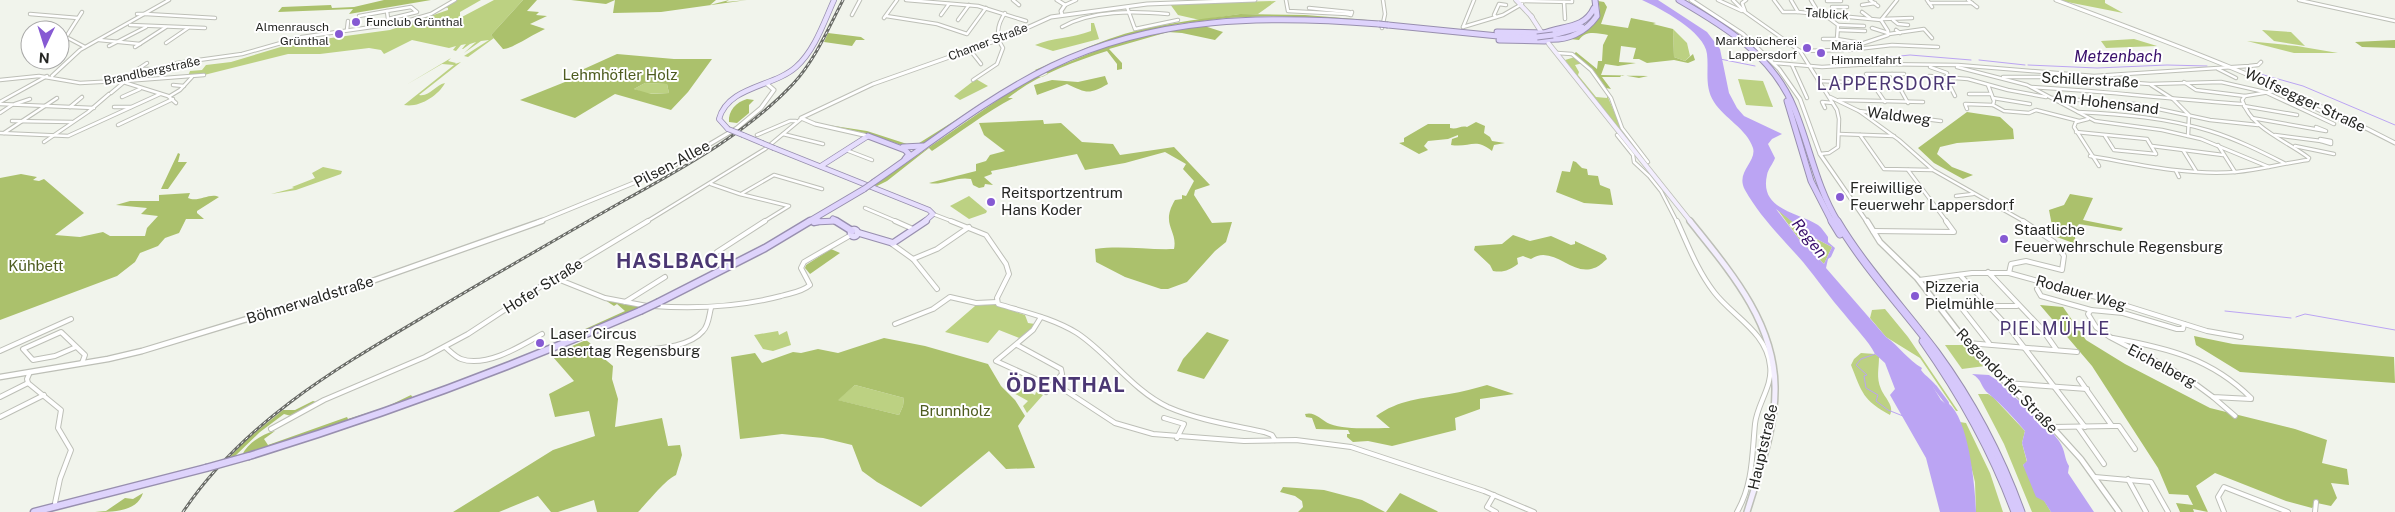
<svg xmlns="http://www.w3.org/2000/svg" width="2395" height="512" font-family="'Public Sans',sans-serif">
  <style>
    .green { fill: #bcd182 }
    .forest { fill: #abc16c; fill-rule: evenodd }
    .water { fill: #bba4f3; fill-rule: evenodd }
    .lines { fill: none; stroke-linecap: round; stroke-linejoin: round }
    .stream { stroke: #bba4f3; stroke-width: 1 }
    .canal { stroke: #bba4f3; stroke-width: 4 }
    .minor-far1-casing { stroke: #bdbfb7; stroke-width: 4.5 }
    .minor-casing { stroke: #bdbfb7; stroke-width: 6 }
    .tertiary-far1-casing { stroke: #bdbfb7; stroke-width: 5 }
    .tertiary-casing { stroke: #bdbfb7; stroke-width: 7 }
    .secondary-far1-casing { stroke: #bdbfb7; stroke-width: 5.5 }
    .secondary-casing { stroke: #bdbfb7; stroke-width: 8 }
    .primary-far1-casing { stroke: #988faf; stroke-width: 6 }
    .primary-casing { stroke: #988faf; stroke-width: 8 }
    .trunk-far1-casing { stroke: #988faf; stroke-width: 7 }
    .trunk-casing { stroke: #988faf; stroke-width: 9 }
    .motorway-far1-casing { stroke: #988faf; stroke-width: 7 }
    .motorway-casing { stroke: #988faf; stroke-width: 9 }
    .minor-far1 { stroke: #fff; stroke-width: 2.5 }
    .minor { stroke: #fff; stroke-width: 4 }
    .tertiary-far1 { stroke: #fff; stroke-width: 3 }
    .tertiary { stroke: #fff; stroke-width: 4.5 }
    .secondary-far1 { stroke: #f3eefe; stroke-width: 4 }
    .secondary { stroke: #f3eefe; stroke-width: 5 }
    .primary-far1 { stroke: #e6defd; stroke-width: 4.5 }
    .primary { stroke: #e6defd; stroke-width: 5.5 }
    .trunk-far1 { stroke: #ded3fc; stroke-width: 5 }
    .trunk { stroke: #ded3fc; stroke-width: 6 }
    .motorway-far1 { stroke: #d6c8fb; stroke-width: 5 }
    .motorway { stroke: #d6c8fb; stroke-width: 7 }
    .rail-casing { stroke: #6a6c67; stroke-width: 3 }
    .rail { stroke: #fff; stroke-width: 1; stroke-dasharray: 3; stroke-linecap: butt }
    .primary-bridge-casing { stroke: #988faf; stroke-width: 6; stroke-linecap: butt }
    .trunk-bridge-far1-casing { stroke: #988faf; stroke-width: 7; stroke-linecap: butt }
    .trunk-bridge-casing { stroke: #988faf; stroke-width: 9; stroke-linecap: butt }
    .primary-bridge { stroke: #e6defd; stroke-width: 4.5 }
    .trunk-bridge-far1 { stroke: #ded3fc; stroke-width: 5 }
    .trunk-bridge { stroke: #ded3fc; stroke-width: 6 }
    .poi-dot { fill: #865ad3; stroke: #fff; stroke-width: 2 }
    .labels { text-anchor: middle; stroke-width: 4; stroke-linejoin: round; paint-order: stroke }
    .far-street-label { font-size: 12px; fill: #252623; stroke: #fff }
    .far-poi-label { font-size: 12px; fill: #252623; stroke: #fff; text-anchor: start }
    .park-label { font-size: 15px; fill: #4e5c1f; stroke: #fff }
    .street-label { font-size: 15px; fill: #252623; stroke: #fff }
    .poi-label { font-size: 15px; fill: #252623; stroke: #fff; text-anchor: start }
    .water-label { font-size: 16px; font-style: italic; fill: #390f6b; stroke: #fff }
    .quarter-label { font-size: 18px; letter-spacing: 1px; fill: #4b3773; stroke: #fff }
    .district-label { font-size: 20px; font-weight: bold; letter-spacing: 1px; fill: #4b3773; stroke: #fff }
  </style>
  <rect width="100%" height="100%" fill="#f1f4ec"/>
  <g class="green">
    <path d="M457,0h24l-21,12v6l34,-18h29l-32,35 3,3 -26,19 -4,-1 25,-16 -8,1 -17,12 12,-11 -6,2 -7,5h-1l4,-5 -5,1 -5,6 -3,-1 3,-4 -7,2 -37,-8 -28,14 -3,-4 -12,-2 -49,6h-32l-84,21 -16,1 2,-5 12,-1 4,-5 25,-3 63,-19 96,-13 58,-20v-2l-3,-1z"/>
    <path d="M2057,0h48v3l18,10z"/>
    <path d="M1276,1l-18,13h-18l-40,6 -22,-5 -8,-11z"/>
    <path d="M1091,23h3l5,16 -46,12 -18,-6c16,-7 38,-7 56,-14z"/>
    <path d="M1673,29l14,14 3,13 -5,5 -11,-4z"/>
    <path d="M2262,30l29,2 14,14 -31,-5z"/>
    <path d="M2134,39l23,7 -51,2 -5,-7z"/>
    <path d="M2247,41l50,5 41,7h-44z"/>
    <path d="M1575,57l8,6 -8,2 4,7 -1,3 18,22 11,1v-3l15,35h-3l-54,-70z"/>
    <path d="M451,58l-3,3 8,2 -1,1 6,-2 -42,33c11,2 16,-10 26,-12 -7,13 -26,25 -41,22l50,-40 -12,-1 -36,21z"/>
    <path d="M976,79l12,7 -28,14 -6,-4z"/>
    <path d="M1738,79l25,2 10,26 -27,-2z"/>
    <path d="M645,83l22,1 2,9 -23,1 -12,-5z"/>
    <path d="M323,167l19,4 -1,3 -45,16 -25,4 23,-6 -2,-1 23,-9 -3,-5z"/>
    <path d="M969,196l18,15 -1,2 -17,6 -19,-13z"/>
    <path d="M1777,209l32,26 23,12 -8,17 -25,-25z"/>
    <path d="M993,304l32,11 3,8 7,1 -13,15 -23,-9 -11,13 -43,-11 30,-26z"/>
    <path d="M1885,309l23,28 50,74h-2l-36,-53 -34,-21 -16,-19 2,-8z"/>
    <path d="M778,331l1,4 8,-4 4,14 -18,6 -10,-2 -9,-14z"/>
    <path d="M1945,345h20l20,21 -23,3z"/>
    <path d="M1861,353l14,1 4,3c0,12 -3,20 2,32 3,8 14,17 9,26 -27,-15 -28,-22 -39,-50l3,-6z"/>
    <path d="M855,385l49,13 -1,8 -4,9 -62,-15z"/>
    <path d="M1017,386l18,9 1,-3 7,3 -16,18 -4,-7 5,-5 -18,-10z"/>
    <path d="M1978,394h10l5,3 32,34 -3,12 5,19 -4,3 28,47h-19l-28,-68z"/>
    <path d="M1960,422l6,1 24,50 13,39h-27l-1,-30z"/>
  </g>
  <g class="forest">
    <path d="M384,0h47l-82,14 4,-5 -75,3 4,-5 49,-2 1,3 22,-1z"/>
    <path d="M523,0h14l-10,11 12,1 -3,3 11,1 -17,8 15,5c-10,4 -35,21 -42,20l-12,-14z"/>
    <path d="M571,0h145l-6,5 19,-5 -3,2 21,-2 -86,12 -48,1 2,-13 -9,4z"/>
    <path d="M1598,1l6,1 3,5 -6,17 27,4 3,-10 25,5 -3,1 20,5 1,28 11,4 8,-7 2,6 -7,3 -14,-3 -27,3 -8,-4h-6l3,-11 -15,-2 -2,16 17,1 -18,3 -13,-2 -4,11 47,1 -9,2 -17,-3 -2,2h-18l9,12 -5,-1 -13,-18 -19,-16 2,-2 21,17 1,-8h4l1,-16 5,-10c-11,-2 -23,-5 -29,5l-9,-1c16,-8 35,-17 28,-38z"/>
    <path d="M1240,14l65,1 75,6 -107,-5 -45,2 -50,6 -49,11 -91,37 -3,-2c24,-10 49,-22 74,-31 42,-15 87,-19 131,-25z"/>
    <path d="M1198,24l25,8 -8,8 -33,-7 -14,-1 -59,17 13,14v6l-5,1v-6l-10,-13c-34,11 -70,24 -99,47h5c-28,15 -54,35 -81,53l-3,-3 -42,33 -10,5 -3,-1 134,-92 28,-17 6,1 6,-3 -3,-2 72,-30z"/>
    <path d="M828,33l33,4 4,3h-9l-4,6 -28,-4z"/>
    <path d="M2395,40v8l-33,-1 -7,-5z"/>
    <path d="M617,54l57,5h38l-24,33 -17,18 -56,-16 -40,24 -55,-18 60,-24 -5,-3zM645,83l22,1 2,9 -18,1 -17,-5z"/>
    <path d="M1105,76l3,8c-20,11 -21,9 -41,0l-30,11 -3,-10 18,-5 26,2z"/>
    <path d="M994,96l-70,48 -20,2 -35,-12 -41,-9 39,6 40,13 9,1z"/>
    <path d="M747,99l7,1 -5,5v8l-12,10 -8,-1c-1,-11 7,-20 18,-23z"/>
    <path d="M1967,112l33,5 13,12 1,10 -57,4 -17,4 -3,7 15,13 21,8 -10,4 -29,-16 -16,-15z"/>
    <path d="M1043,120l1,4 17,-1 21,19 31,2 7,11 54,-8 36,38 -15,5 -1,5 18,28 20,-1 -6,20 -11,9 -28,31 -19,7h-7l-36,-12 -29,-15 -1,-13c26,-4 52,1 79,0 4,-19 -14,-24 1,-49l7,-1v-4l4,1 8,-15 -11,-12 3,-5 -21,-12 -40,11 -40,7 -8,-16 -86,17 1,3 -8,3 9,8 -8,-1 -1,3 -5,1 -6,-3 -2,-6c-15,-3 -29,7 -42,4l47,-12v-7l10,-3 4,-6 15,-4 -21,-16 -5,-12z"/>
    <path d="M1476,122l9,4 -1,7 6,4 2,4 13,2 -11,2 -2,6c-17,-14 -22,-3 -41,-6l1,-6 6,-2v-2l-10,4 -20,2 -4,5 4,4 -9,4 -20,-11 5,-1v-4l24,-14h22v4c7,2 11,-3 17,-1z"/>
    <path d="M178,153l2,1 -2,8h9l-19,27h-7z"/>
    <path d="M1573,161l3,1 6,6 5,1 1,6 10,1 2,9 10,4 3,16 -29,-2 -28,-11 6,-21 8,1z"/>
    <path d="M21,174l16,3 -4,3 6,1 5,-2 40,34 -29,22 25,2 23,-5 7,4h35l2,-8 11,-12 -17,-2 6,-6 -31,-3 14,-4h29v-6l31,-2 -2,5c10,5 22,-6 31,-1l-22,14v2l7,6h-18l-7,14 -14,5 -7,8 -18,7 -5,9 -18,14 -117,44v-142z"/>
    <path d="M2070,194l23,4 -10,22 40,8 -2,3 -42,-7 -5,7 2,13 -22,-8 -5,-26 15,-5z"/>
    <path d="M1513,235l17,6 21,-5 20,9 4,-1v-3l30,14 2,4c-4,3 -8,8 -13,9 -22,9 -41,-24 -63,-9l-8,-3 -6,2 1,6c-9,6 -14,9 -25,7l-3,-6 -16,-15 1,-4 27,-2z"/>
    <path d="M831,249l9,4 -30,21 -5,-6 1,-3z"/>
    <path d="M605,300l39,7 -112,46 93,-42 -8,-7 -3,2z"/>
    <path d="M2040,305l23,2 23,33 39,24 85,44 85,21 32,11 -5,23 25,6 2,16 -18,-2 6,15 -6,8 -14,-3 -5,5 -26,-7 -71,-28 -19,13 12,26 -15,-3 1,3h-14l-4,-9 17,2 -5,-10 -19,-1 -11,-26 -66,-102z"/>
    <path d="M1207,332l22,8 -25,39 -27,-8 6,-12z"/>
    <path d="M2194,336l39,8 161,13 1,26 -155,-11 -44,-27z"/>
    <path d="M884,338l41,8 63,18 13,22 14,14 10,16 -7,10 17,42 -29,1 -17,-18 -68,56 -44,-25 -15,-11 -10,-26 -29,-7 -41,-4 -42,5 -9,-82 24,-4 7,10 31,-11 8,1 17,-4 20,4zM855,385l49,13 -1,8 -4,9 -61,-15z"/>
    <path d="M586,340l4,3 8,13h3l12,10 -1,13 6,20 -3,28 47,-9 6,28 12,-1 2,10 -6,20c-10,4 -29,28 -38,37h-41l-3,-12 -36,12h-7l-13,-16 -39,16h-46l100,-62 42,-14 -6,-25 -34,6 -6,-23 25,-13 -21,-24 10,-7z"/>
    <path d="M484,373l-167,60 -75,22c6,-12 20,-21 33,-24l-11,8 4,6 79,-28 1,2 38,-12 25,-12 2,3z"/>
    <path d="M1487,385l27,9 -34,5v10l-25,9 1,12 -64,16 -24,-5 -15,1 -6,-5v-3h3l-2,-4 -32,-1 -4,-11 -6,-1 -1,-3c10,-3 16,6 25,10 16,6 43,4 60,4l-14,-12c22,-16 47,-18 73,-22 13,-2 26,-6 38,-9z"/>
    <path d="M313,401l3,1 -25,14 -7,-2 -24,18 -27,26 -6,2 19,-20 37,-30h12z"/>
    <path d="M1283,487l41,3 38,10 23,12h-87l5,-5 -1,-6 -7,-5 -15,-4z"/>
    <path d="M143,493c-6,19 -30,19 -48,19l11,-1 19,-13 8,1z"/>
    <path d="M1400,493l37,18 1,1h-52z"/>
  </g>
  <g class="water">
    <path d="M1642,0h16l49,32 13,17 9,44 8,15 7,8 38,18 -10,5 -4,5 7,14c-2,6 -7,11 -8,17 -8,35 31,37 51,50 4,3 7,8 10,12v5l7,6 -4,9 -3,2 -2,9 60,69c13,9 22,23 36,31l-1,2c5,7 12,10 16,17h-4l8,13 6,5 -1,-3 2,1c21,16 27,83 28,109h-36l-14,-54 -36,-63 5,-6 -10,-26 -10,-9c-7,-14 -20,-26 -30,-39 -15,-17 -28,-36 -42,-53 -20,-23 -43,-45 -58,-72 -10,-18 12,-28 8,-42 -6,-19 -29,-30 -39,-46 -10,-16 -5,-32 -7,-48 -2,-22 -47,-46 -65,-54zM1776,209l33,26 23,12 -8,17 -25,-25z"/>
    <path d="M1972,374l17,1 9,6c19,20 44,37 61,60 7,10 5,18 10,25l-1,7 26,39h-43l-7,-11 -8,-4 -13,-32 4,-4 -5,-18 3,-12c-11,-13 -23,-26 -36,-37 -9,-7 -6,-14 -17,-20z"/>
  </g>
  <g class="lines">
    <g class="stream">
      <path d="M1720,59l35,7"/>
      <path d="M1979,60l46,5"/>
      <path d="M1852,61l58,-6 61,5"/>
      <path d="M2028,65l69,3 70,-3 40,1"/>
      <path d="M2246,70l57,16 92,39"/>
      <path d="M2225,311l66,7"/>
      <path d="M2296,317l9,-3 90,16"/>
      <path d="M1875,354l-14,5 -5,6 11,10 -3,1 2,12 12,7 -2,6 12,9 15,6"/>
    </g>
    <path class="canal" d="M1935,387l12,16"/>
    <defs>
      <g id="minor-far1">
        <path d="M906,0l72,6 48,15"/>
        <path d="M1013,0l6,5"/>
        <path d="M1286,0l2,11 59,3"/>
        <path d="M1718,0l24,11"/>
        <path d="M1733,0l12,12 55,39 37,59 2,9 -1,28 -9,6 -9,1"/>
        <path d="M1774,0l9,12h15"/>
        <path d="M1791,0l7,12 83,8"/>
        <path d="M1811,0l6,10"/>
        <path d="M1870,0l8,6"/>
        <path d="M1927,0l5,7"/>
        <path d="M1968,0l9,7"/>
        <path d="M2299,0l96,21"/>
        <path d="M1518,1l54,1v-2"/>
        <path d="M1827,1h14"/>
        <path d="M1564,2l1,17"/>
        <path d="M1929,3h43"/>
        <path d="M1065,5l11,-5"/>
        <path d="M1862,5l13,-2"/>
        <path d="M411,7l6,5 -29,7 -1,-8z"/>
        <path d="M1127,7l8,22 43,-9"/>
        <path d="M1832,7h15"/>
        <path d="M1309,8l40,4"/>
        <path d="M1745,11l-3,-8 4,-3"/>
        <path d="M82,12l-16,25 19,10"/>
        <path d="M1352,12l-1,3 -4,-1z"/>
        <path d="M1862,12l8,6"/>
        <path d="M30,14l48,4"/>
        <path d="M137,14h9"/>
        <path d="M146,14l69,4"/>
        <path d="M852,15l8,-15"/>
        <path d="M941,15l8,-11"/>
        <path d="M359,16l28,-5"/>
        <path d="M886,16l51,8 30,10 19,-26"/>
        <path d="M1826,16l12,9 -1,14 24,4"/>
        <path d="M1496,17l-2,-2 5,-11 7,1"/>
        <path d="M884,18l13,-18"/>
        <path d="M1882,19l30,-1"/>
        <path d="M958,20l11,-15"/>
        <path d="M1881,20l16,-20"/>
        <path d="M1893,20l5,4 10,1"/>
        <path d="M130,25l75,3"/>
        <path d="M1838,25l26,1"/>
        <path d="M1062,27c30,-17 72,-16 106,-13"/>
        <path d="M1463,27l40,-12 19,-11"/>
        <path d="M1463,27l11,-27"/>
        <path d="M1382,28l3,-14 -2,-14"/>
        <path d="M1872,28l16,5"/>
        <path d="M347,30l1,-9"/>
        <path d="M1838,30l27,1"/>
        <path d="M1896,30l4,3"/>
        <path d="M1889,34l35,-5 8,9"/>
        <path d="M1823,39h14"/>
        <path d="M99,40l41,4"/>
        <path d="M166,43l22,-15"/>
        <path d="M1771,44h21"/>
        <path d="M109,46l37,-19"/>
        <path d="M135,47l31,-20"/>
        <path d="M970,50l11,14"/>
        <path d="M1849,50l43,-5 46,2"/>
        <path d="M1800,51l43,-1 45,-15v-4l-7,-11"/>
        <path d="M1557,53l15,1 19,16 20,28 11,30 26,34"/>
        <path d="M1774,63l48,4 51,-3 85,1 136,11 155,-10 9,-1 3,-3"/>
        <path d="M1792,65l15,33"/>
        <path d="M1930,67l17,6 1,9 7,14"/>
        <path d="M1957,67l70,18 68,36 67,9 39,9 68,28"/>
        <path d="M138,69h11"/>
        <path d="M2218,69l18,9"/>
        <path d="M135,71l12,-8"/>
        <path d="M1892,74l16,29"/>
        <path d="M52,76l28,-26 89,-50"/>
        <path d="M1929,76l39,3 40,11 38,7"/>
        <path d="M2003,77h49l98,7 71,-2 44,10 69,32"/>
        <path d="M0,80l39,-4 41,7 38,-2 59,-18 65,-9 60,-17 98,-14 31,-9 24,-14"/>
        <path d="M973,80l24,-16 6,-16c-8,-12 -6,-23 2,-35"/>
        <path d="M120,81l48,15 8,7"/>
        <path d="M125,81l79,-6"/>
        <path d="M1818,81l54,2"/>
        <path d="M2184,82l12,8 49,6"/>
        <path d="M173,85l11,1"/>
        <path d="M1988,85l6,16 -1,4 11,6 25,2 7,-3 43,11"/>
        <path d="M2151,85l22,14 16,16"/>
        <path d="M2031,87c71,4 140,12 211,17"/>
        <path d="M1936,89l-2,-4h15"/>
        <path d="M111,93l12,-10"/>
        <path d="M1969,94h22"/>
        <path d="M170,96l10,-6 12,-13"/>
        <path d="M122,97l18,-8"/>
        <path d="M1830,97l29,14 82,10"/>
        <path d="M1993,98l37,6"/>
        <path d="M2052,98l83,6 75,16 48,5"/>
        <path d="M1839,100l84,2"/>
        <path d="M0,102l47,-26"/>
        <path d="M1885,102l-19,-28h38"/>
        <path d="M2311,103l-1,3 33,15"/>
        <path d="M0,104l94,4"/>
        <path d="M15,104l15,-5"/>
        <path d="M2244,106l53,9"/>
        <path d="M70,107l12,-10"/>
        <path d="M114,107h17"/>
        <path d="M1825,108l-3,-6 11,1"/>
        <path d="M1967,109l-2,-5 28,1"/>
        <path d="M1859,111l40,29 34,30 92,52"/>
        <path d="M2078,112c45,2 89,6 132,19 26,8 50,20 74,32"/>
        <path d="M0,113l12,-8"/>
        <path d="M2252,118l74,13 -10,-4 1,2"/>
        <path d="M2088,119l-12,3 -2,5 25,39"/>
        <path d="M12,121l60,1"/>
        <path d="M118,125l55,-26"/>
        <path d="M2076,132l71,7 9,15"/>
        <path d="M0,133l68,3 92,-42"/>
        <path d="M4,133l53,-35"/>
        <path d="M783,134l40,10"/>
        <path d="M1839,134l55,2"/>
        <path d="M757,135l33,-14h6"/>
        <path d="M1617,135l16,20 1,7 15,14 12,15 16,31"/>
        <path d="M1860,135l24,34 48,1"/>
        <path d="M2275,135l46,6"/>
        <path d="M2105,136l9,14 42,4"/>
        <path d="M2188,136l1,-20"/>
        <path d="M2320,139l11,2v3l-10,-3z"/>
        <path d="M44,142l44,-30 21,-18"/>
        <path d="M2218,145l17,27"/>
        <path d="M2152,146l71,9"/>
        <path d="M2295,146l39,8"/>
        <path d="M846,150l26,10"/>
        <path d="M2183,150l13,21"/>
        <path d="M2090,156c48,8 97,20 146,16 24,-2 48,-9 72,-12l1,-2c-23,-18 -57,-28 -67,-58l3,-4 37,-6"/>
        <path d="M1908,170l39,52"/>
        <path d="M2176,171l3,6"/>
        <path d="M711,184l29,10 49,12 -26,16"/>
        <path d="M741,194l33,-19 48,14"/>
        <path d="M1956,196l17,-2"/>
        <path d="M865,208l33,14"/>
        <path d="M933,214l21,8"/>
        <path d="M646,222l119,-73 36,-30"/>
      </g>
      <g id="minor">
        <path d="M895,221l18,8"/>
        <path d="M951,221l35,14 20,29 3,10 -12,24 1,6c26,8 55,14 79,29 32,21 55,57 91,74 30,13 64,18 96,25l8,3 3,5"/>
        <path d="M1677,221c11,24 20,49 37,71 18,24 53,40 56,74 3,20 -13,38 -15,58 -3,31 -2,60 -18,88"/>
        <path d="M1873,231l81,1 -8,-11"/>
        <path d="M892,244l21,15 24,30"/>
        <path d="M717,252l48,-31"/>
        <path d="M913,259l24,-10 32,-22"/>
        <path d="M1988,272l54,57 14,20"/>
        <path d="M2009,273l2,-9 15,-3 36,9 2,-14 -10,-14 -31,-21"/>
        <path d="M1960,275l50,54 75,98"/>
        <path d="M555,278l50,20 42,8"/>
        <path d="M1919,280l53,-7h37l102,28 96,30 34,6"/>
        <path d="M2037,289l4,7 50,14"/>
        <path d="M625,302l40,-25"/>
        <path d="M653,306c43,3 86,1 128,-10 10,-3 21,-4 29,-11l-9,-17 3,-6 47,-27"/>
        <path d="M1939,306h78"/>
        <path d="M1960,306l29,37"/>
        <path d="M1041,317l-8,13 -37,31 55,25 3,-3 61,40 38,11 91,7 52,-1 55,7 133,44 50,21"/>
        <path d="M895,324l38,-15 17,-12 26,6 21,-1"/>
        <path d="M2184,324l-1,5h-6l-54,-16 -32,-3 -3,4 8,13 14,10 76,40 27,20 38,2"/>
        <path d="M2113,338c54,10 98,20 138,60"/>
        <path d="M1968,343l109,9"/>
        <path d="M1017,345l44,24 1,5 -8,9"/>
        <path d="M76,347l-21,9 -22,4 -10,-11 38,-17 24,23 -3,8"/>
        <path d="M445,347c5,4 10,10 16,12 25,9 60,-13 81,-25"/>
        <path d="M0,351l71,-32"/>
        <path d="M628,352c22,-3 60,-3 75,-21 6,-6 6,-16 8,-23"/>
        <path d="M30,372l-3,7 1,4 33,27 -3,18 13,22 -11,29 -5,24"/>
        <path d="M2079,379l33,47h7l16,23"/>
        <path d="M2006,383l81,6"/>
        <path d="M1046,392l5,-6"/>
        <path d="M0,397l28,-14"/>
        <path d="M2213,397l22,19"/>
        <path d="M0,417l44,-22"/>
        <path d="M1164,418l20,6 -7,14"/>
        <path d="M2053,427l59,-1"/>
        <path d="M2078,427l26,37"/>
        <path d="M271,429l53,-29 101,-43 43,-23 87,-57 93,-56"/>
        <path d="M2095,477l56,5 17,30"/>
        <path d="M2128,479l18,33"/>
        <path d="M1494,495l-7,12 9,5"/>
        <path d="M2224,512l-6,-15 6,-10 64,25"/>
        <path d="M2315,512l1,-10"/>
      </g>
      <g id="tertiary-far1">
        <path d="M1057,0l8,5 -4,6 1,4"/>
        <path d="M1691,0l52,34 36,35 21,30 20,55 47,68"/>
        <path d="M2056,0c115,43 230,86 339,143"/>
        <path d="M868,136l-53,-12 -14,-6 72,-34 136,-48 42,-19 96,-13 108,-4"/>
        <path d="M538,222l130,-53 69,-41 24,-20 13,-18 -7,-6"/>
      </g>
      <g id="tertiary">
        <path d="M1867,221l13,21 37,36 57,74 78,75 29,32 38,53"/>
        <path d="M0,377l108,-18 34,-8 233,-71 167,-59"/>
      </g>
      <g id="secondary-far1">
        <path d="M1516,0l16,17"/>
        <path d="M1531,16l18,28 142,178"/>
      </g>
      <path id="secondary" d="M1690,221c39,49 84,100 85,165 1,43 -16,86 -28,126"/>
      <g id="primary-far1">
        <path d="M728,129l-9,-10c9,-33 55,-32 77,-52 19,-17 28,-45 38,-67"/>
        <path d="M743,135l19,8"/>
        <path d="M774,148l155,62 4,4 -9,8"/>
        <path d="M821,166l47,-30"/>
      </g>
      <g id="primary">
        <circle cx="854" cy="233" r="3.5"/>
        <path d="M859,233l34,10 33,-22"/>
      </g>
      <g id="trunk-far1">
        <path d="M1388,25l110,11 39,1"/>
        <path d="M1497,32l48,1"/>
        <path d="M1542,34c19,-9 42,-4 52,-26"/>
        <path d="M1553,35l29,-8"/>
        <path d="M1546,39c21,2 39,-6 51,-23l-2,-16"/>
        <path d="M1499,40l46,1 3,-3"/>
        <path d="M868,136l37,14 4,4 -4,5"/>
        <path d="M903,147l20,-1"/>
        <path d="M874,182c58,-40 114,-85 178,-116 103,-50 215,-51 327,-42"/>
        <path d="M833,219l5,3"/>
        <path d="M808,222l56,-33"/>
        <path d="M814,222l22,-1"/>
      </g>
      <g id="trunk">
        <path d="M836,221l16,10"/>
        <path d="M814,222l4,-1"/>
        <path d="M659,302l106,-54 45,-27"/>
        <path d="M249,456c133,-41 263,-89 391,-145"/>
        <path d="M34,512l172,-44"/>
      </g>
      <g id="motorway-far1">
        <path d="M1679,0c47,27 94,56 115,108 16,39 22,78 44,114"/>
        <path d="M1787,101l24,80 21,41"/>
      </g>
      <g id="motorway">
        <path d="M1832,221l8,13"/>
        <path d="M1837,221c28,47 66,87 99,131 36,49 64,102 85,160"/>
        <path d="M1923,341c38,54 69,109 92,171"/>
      </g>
    </defs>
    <use href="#minor-far1" class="minor-far1-casing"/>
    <use href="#minor" class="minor-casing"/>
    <use href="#tertiary-far1" class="tertiary-far1-casing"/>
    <use href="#tertiary" class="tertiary-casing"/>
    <use href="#secondary-far1" class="secondary-far1-casing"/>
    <use href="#secondary" class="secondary-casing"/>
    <use href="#primary-far1" class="primary-far1-casing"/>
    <use href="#primary" class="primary-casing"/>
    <use href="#trunk-far1" class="trunk-far1-casing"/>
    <use href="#trunk" class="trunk-casing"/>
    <use href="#motorway-far1" class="motorway-far1-casing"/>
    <use href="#motorway" class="motorway-casing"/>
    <use href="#minor-far1" class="minor-far1"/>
    <use href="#minor" class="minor"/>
    <use href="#tertiary-far1" class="tertiary-far1"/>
    <use href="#tertiary" class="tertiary"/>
    <use href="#secondary-far1" class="secondary-far1"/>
    <use href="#secondary" class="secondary"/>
    <use href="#primary-far1" class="primary-far1"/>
    <use href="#primary" class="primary"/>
    <use href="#trunk-far1" class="trunk-far1"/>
    <use href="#trunk" class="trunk"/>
    <use href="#motorway-far1" class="motorway-far1"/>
    <use href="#motorway" class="motorway"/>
    <defs>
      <path id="rail" d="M183,512c61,-91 154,-144 247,-199 64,-38 130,-76 195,-113 59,-33 121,-66 168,-116 22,-24 35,-55 50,-84"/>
    </defs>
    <use href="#rail" class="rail-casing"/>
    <use href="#rail" class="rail"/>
    <defs>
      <g id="primary-bridge">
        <path d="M728,129l15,6"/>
        <path d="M762,143l12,5"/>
      </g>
      <g id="trunk-bridge-far1">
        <path d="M1379,24l9,1"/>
        <path d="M1537,37l16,-2"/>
        <path d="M864,189l10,-7"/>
      </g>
      <g id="trunk-bridge">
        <path d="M640,311l19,-9"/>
        <path d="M206,468l43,-12"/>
      </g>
    </defs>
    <use href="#primary-bridge" class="primary-bridge-casing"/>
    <use href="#trunk-bridge-far1" class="trunk-bridge-far1-casing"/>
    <use href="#trunk-bridge" class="trunk-bridge-casing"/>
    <use href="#primary-bridge" class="primary-bridge"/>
    <use href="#trunk-bridge-far1" class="trunk-bridge-far1"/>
    <use href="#trunk-bridge" class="trunk-bridge"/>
  </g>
  <g class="poi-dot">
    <circle cx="356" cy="22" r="5"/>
    <circle cx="339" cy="34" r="5"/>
    <circle cx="1807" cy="48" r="5"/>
    <circle cx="1821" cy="53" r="5"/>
    <circle cx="1840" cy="197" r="5"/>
    <circle cx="991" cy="202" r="5"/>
    <circle cx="2004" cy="239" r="5"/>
    <circle cx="1915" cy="296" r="5"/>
    <circle cx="540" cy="343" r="5"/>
  </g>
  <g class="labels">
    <g class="far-street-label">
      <text transform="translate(1827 14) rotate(4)" y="4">Talblick</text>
      <text transform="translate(988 42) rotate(-21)" y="4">Chamer Straße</text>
      <text transform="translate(152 71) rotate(-12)" y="4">Brandlbergstraße</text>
    </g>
    <g class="far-poi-label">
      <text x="366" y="26">Funclub Grünthal</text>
      <text x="329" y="31" text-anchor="end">Almenrausch<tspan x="329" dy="14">Grünthal</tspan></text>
      <text x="1797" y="45" text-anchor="end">Marktbücherei<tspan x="1797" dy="14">Lappersdorf</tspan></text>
      <text x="1831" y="50">Mariä<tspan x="1831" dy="14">Himmelfahrt</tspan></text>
    </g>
    <g class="park-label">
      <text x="620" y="80">Lehmhöfler Holz</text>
      <text x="36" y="271">Kühbett</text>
      <text x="955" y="416">Brunnholz</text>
    </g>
    <g class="street-label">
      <text transform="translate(2090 80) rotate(3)" y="5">Schillerstraße</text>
      <text transform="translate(2305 100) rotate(25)" y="5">Wolfsegger Straße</text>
      <text transform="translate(2106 103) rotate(7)" y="5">Am Hohensand</text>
      <text transform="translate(1899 116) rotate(7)" y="5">Waldweg</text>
      <text transform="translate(672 164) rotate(-28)" y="5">Pilsen-Allee</text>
      <text transform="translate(543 286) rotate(-32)" y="5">Hofer Straße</text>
      <text transform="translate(2081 293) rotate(16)" y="5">Rodauer Weg</text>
      <text transform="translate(310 300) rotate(-17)" y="5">Böhmerwaldstraße</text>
      <text transform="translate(2162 366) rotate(28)" y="5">Eichelberg</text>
      <text transform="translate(2007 381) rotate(46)" y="5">Regendorfer Straße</text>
      <text transform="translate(1763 447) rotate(-77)" y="5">Hauptstraße</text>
    </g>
    <g class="poi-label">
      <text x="1850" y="193">Freiwillige<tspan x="1850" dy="17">Feuerwehr Lappersdorf</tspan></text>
      <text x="1001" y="198">Reitsportzentrum<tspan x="1001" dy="17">Hans Koder</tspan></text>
      <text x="2014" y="235">Staatliche<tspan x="2014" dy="17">Feuerwehrschule Regensburg</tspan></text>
      <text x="1925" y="292">Pizzeria<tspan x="1925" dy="17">Pielmühle</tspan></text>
      <text x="550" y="339">Laser Circus<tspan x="550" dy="17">Lasertag Regensburg</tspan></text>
    </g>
    <g class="water-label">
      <text x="2118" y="62">Metzenbach</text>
      <text transform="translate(1810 238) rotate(51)" y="6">Regen</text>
    </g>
    <g class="quarter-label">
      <text x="1887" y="90">LAPPERSDORF</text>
      <text x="2055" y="335">PIELMÜHLE</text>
    </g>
    <g class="district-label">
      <text x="676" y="268">HASLBACH</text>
      <text x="1066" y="392">ÖDENTHAL</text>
    </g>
  </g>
  <g transform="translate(45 45) rotate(184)"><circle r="24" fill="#ffffff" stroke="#a8a8a7"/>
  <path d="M0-4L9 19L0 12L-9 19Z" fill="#865ad3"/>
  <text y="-8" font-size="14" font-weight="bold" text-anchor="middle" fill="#252623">N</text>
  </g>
</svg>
